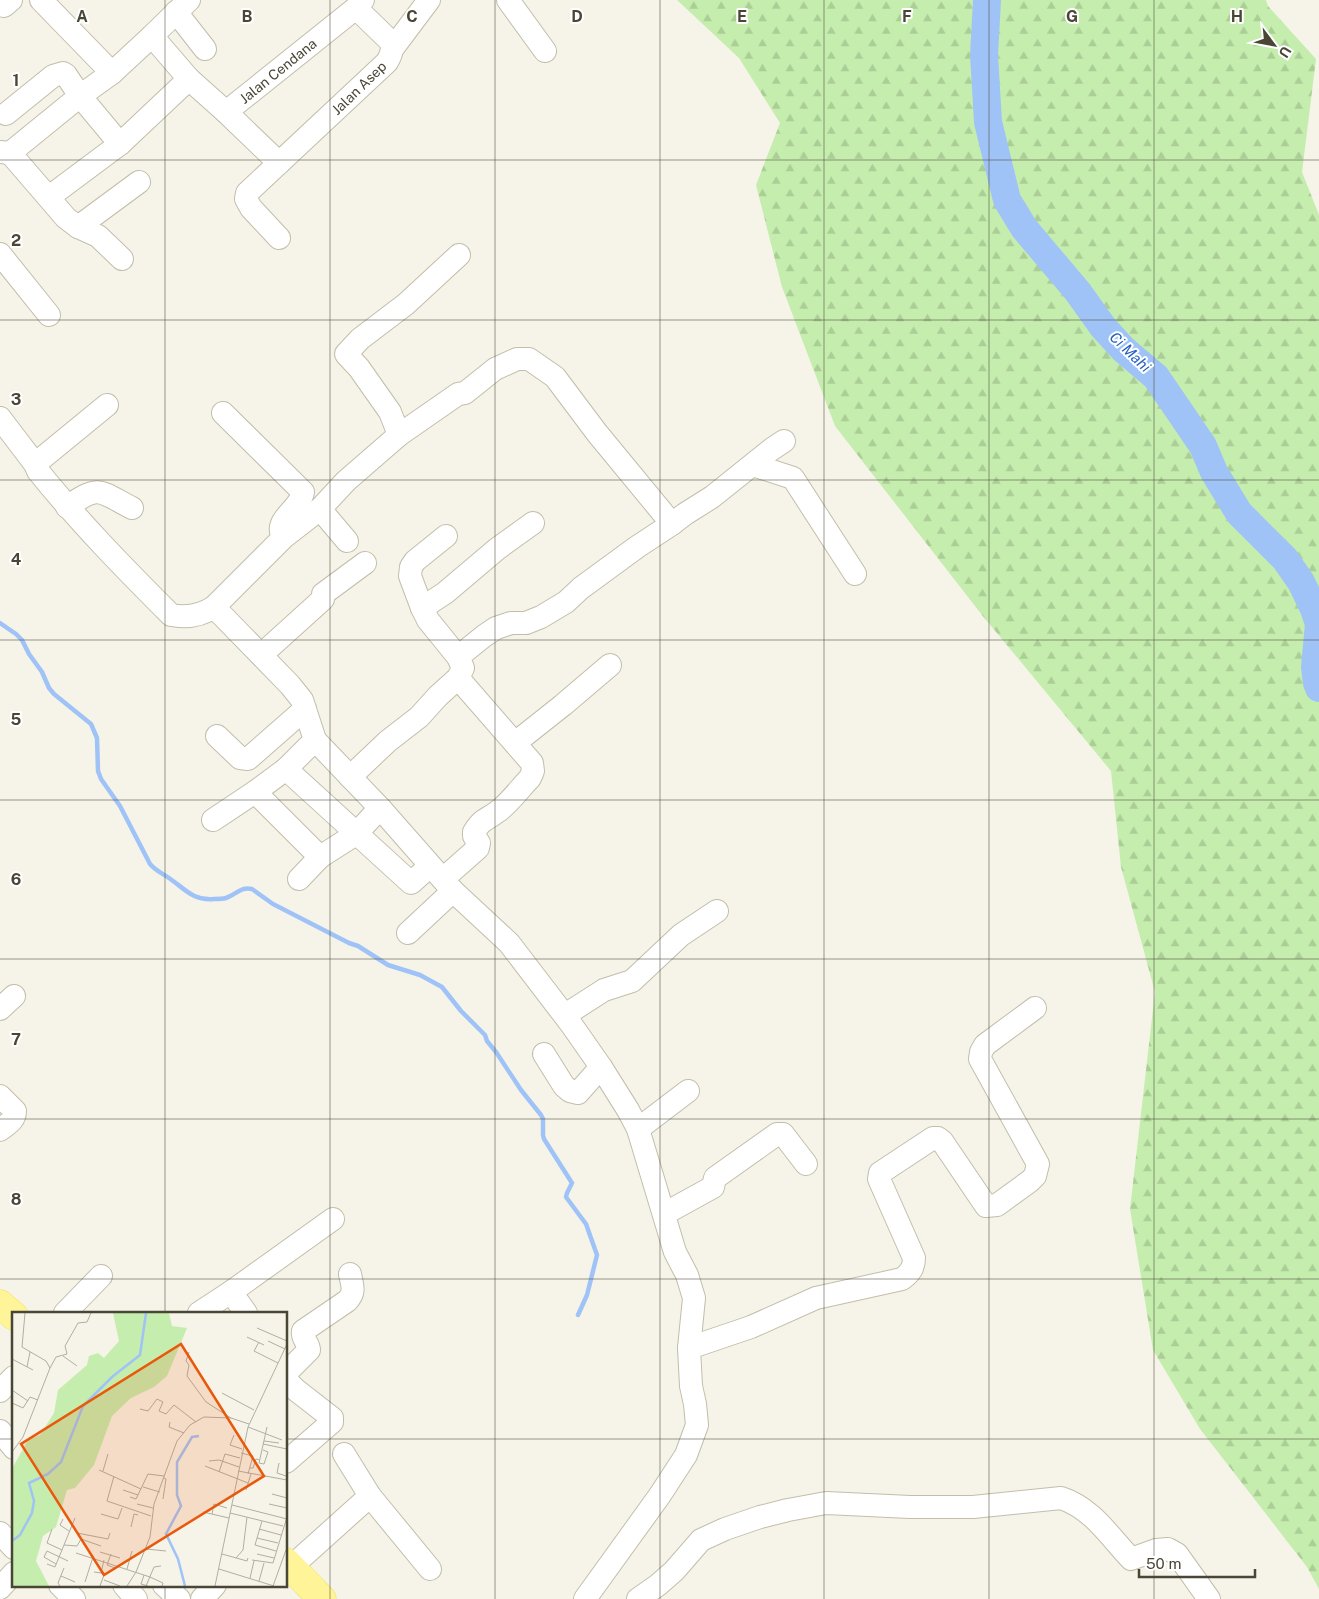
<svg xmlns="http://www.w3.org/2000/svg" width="1319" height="1599" font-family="'Public Sans',sans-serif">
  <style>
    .forest { fill: url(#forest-firs) }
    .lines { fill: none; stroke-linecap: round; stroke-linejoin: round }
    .stream { stroke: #a0c3f7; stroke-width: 4.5 }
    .river { stroke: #a0c3f7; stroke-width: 28 }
    .minor-casing { stroke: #c2beaa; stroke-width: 24 }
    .major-casing { stroke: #efdf5d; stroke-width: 29 }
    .minor { stroke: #fff; stroke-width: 22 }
    .major { stroke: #fff598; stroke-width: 28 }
    .grid { fill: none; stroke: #4a4636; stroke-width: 1; stroke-opacity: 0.55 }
    .labels { text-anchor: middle; stroke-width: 4; stroke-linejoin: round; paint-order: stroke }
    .street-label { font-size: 14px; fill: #4a4636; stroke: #fff }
    .water-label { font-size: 15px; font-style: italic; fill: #2461c1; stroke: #fff }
    .inset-river { fill: none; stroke: #a0c3f7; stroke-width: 2.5 }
    .inset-road { fill: none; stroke: #b1aea1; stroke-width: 1 }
    .view { fill: #e8590c; fill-opacity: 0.15; stroke: #e8590c; stroke-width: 2.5 }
    .inset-edge { fill: none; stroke: #4a4636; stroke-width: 2.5 }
    .grid-label { font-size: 16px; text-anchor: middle; font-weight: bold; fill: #4a4636; stroke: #fff; stroke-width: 4; stroke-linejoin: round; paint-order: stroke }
  </style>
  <defs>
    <pattern id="forest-firs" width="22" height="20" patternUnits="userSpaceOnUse" patternTransform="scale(1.25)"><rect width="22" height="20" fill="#c5edae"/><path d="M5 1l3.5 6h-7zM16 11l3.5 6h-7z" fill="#abcd96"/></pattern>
  </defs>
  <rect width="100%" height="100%" fill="#f6f4e8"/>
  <path class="forest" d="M677,0h589l2,6 48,53 -14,113 17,43v1374l-12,-22 -107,-138 -47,-79 -23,-141 25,-217 -34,-125 -10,-96 -129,-156 -147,-189 -53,-139 -26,-102 24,-62 -41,-65z"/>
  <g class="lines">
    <path class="stream" d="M0,623l16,11 6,6 7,14 13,18 7,16 5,6 37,30 6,14 1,33 3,8 19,27 30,58c6,7 12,9 19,14 16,11 24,23 45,21 4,0 9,0 12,-1 9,-3 15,-12 26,-9l21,15 76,39 9,3 30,19 32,10 22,12 19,24 24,24 2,6 9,11 25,38 20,25 2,4v16l1,4 28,44 -5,10 -1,4 20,27 11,31 -10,40 -9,20"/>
    <path class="river" d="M987,0l-3,55 4,67 19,78 17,28 54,64 25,35 20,22 33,28 47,69 11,26 25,41 46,46 16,23 13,27 5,15 -4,43 2,16 2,5"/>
    <defs>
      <g id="minor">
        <path d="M41,0l71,73"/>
        <path d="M508,0l37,51"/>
        <path d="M0,1l4,5 7,-6"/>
        <path d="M176,12l29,37"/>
        <path d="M152,36l37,43 37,33 53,51"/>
        <path d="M393,48l36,-48"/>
        <path d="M226,112l130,-104 7,-8"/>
        <path d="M6,114l47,-38 10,-3 3,2 14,21 40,48"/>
        <path d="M0,152l10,1 70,-57 32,-23 40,-37 37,-36"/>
        <path d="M10,153l56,65 12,9 20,9 24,23"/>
        <path d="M49,197l71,-53 69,-65"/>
        <path d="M78,227l61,-45"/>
        <path d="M279,238l-28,-30 -5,-9 1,-6 140,-131c4,-7 6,-12 4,-20l-35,-34"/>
        <path d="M0,254l49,61"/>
        <path d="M223,413l80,79c-3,18 -30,28 -20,44"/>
        <path d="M0,418l35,46 3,7c41,51 87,98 133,144 16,3 31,0 43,-8l76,78 12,15 13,40 65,68 73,83 56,52 62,81 30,43 27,43 10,19 37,123 12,23 7,23 -5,50 2,38 4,18 2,21 -11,30 -26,40 -75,104"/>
        <path d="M399,435l-9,-23 -31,-44 -13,-14 14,-15 46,-35 53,-49"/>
        <path d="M35,464l72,-59"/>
        <path d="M753,465l40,13 62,96"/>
        <path d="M67,507c33,-23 32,-16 65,1"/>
        <path d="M320,509l27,32"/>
        <path d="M214,607l70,-70 36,-28 26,-28 53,-46 59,-41 7,-1 30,-24 22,-10h12l26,18 42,56 75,91"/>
        <path d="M422,608l23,-15 52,-44 36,-26"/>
        <path d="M261,655l62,-56v-5l42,-31"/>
        <path d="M458,657l26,-21 12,-8 15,-5h15l15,-6 25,-15 15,-14 56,-41 35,-23 13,-10 27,-17 60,-48 12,-8"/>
        <path d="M217,736l23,22 8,1 57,-50"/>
        <path d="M515,743l48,-38 47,-40"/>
        <path d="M286,769l125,114 19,-17"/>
        <path d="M350,777l38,-36 31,-24 19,-21 20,-18"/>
        <path d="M255,792l65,65"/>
        <path d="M213,820l42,-28 31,-23 29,-29"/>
        <path d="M299,879l21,-22 36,-23 24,-26"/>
        <path d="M443,879l35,-31 1,-5 -5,-7v-4c9,-14 11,-11 23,-20 11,-7 24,-25 33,-34l3,-7 -1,-8 -74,-85 5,-10 -5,-11 -30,-37 -6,-12 -12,-32 1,-9 4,-6 31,-25"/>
        <path d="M408,933l45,-42"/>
        <path d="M0,1009l14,-13"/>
        <path d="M565,1015l39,-25 28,-9 49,-46 36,-24"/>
        <path d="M544,1054l20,32 6,5 8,2 23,-26"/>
        <path d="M0,1096l15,15c0,10 -8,13 -15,19"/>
        <path d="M638,1129l50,-38"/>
        <path d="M664,1214l49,-27 2,-9 62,-44h6l23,30"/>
        <path d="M231,1292l15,21"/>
        <path d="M65,1313l36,-37"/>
        <path d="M199,1313l32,-21 102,-73"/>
        <path d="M689,1348l62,-21 65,-29 86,-19c8,-6 12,-11 12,-21l-35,-79 1,-6 53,-35h5l4,3 44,65 11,-1 33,-24 5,-5 3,-12 -58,-105 1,-7 4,-7 50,-37"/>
        <path d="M286,1373l23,-23c0,-7 -8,-12 -6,-19l44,-30c9,-9 5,-16 3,-27"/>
        <path d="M286,1380l10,10 36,28v4l-46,40"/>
        <path d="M0,1391l14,-14"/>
        <path d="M0,1431l14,17"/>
        <path d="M344,1454l26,42"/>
        <path d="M0,1533l14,15"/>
        <path d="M291,1567l79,-71 60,73"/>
        <path d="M60,1585l14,14"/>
        <path d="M124,1585l12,14"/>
        <path d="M164,1585l15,14"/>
        <path d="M0,1588l14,-15"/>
        <path d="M202,1599l13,-14"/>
        <path d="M638,1599l20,-14 16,-14 27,-31 24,-11 35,-12 28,-7 38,-7 84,4h63l88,-9c31,10 49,39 70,61l25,-9 12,-1 9,5 32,45"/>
      </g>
      <g id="major">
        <path d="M0,1304l14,12"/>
        <path d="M286,1562l36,37"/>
      </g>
    </defs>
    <use href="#minor" class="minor-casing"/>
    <use href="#major" class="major-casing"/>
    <use href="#minor" class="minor"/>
    <use href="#major" class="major"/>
  </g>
  <path class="grid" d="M165,0v1313M330,0v1599M495,0v1599M660,0v1599M824,0v1599M989,0v1599M1154,0v1599M0,160h1319M0,320h1319M0,480h1319M0,640h1319M0,800h1319M0,959h1319M0,1119h1319M0,1279h1319M0,1439h14M286,1439h1033M165,1585v14"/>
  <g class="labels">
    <g class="street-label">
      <text transform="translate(278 71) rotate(-39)" y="5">Jalan Cendana</text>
      <text transform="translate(359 88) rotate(-44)" y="5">Jalan Asep</text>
    </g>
    <g class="water-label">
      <text transform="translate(1130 352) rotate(44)" y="5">Ci Mahi</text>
    </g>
  </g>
  <g transform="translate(12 1312)">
    <rect width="275" height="275" fill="#f6f4e8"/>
    <path d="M101,1h56l3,13 15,2 -20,48 -13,11 -23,11 -19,18 -18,49 -19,23 -8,2 -11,37 -13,9 -7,25 13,25h-37l1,-119 15,-27 12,-5 14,-22 4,-23 29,-25 2,-9 9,-3 6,5 15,-17z" fill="#c5edae"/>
    <path class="inset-river" d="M0,229l8,-6 12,-22 2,-12 -5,-18 19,-9 13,-12 22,-56 29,-29 28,-22 6,-42M173,274l-7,-27 -12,-25 15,-28 -4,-11v-33l15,-25 7,-1"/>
    <path class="inset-road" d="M245,16l30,13M235,25l17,8M256,29l17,8M247,30l-5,9 24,12M177,40l-3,9 3,4 -2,11 19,26 25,16M51,44l14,10M0,47l21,11M15,55l3,-15M38,56l6,-11 11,-3 -2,-8 13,-23 9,-1 4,-9M0,78l16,11M210,81l32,17M0,91l11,5 7,-11 8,3M128,97l8,2 9,-12 6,3 -4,9 7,3 8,-9 22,17M158,110l-1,5 15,6M236,115l34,13M222,123l-4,10 12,4M252,129l15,2M251,132l24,5M251,138l5,2 -4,12 -5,-1 8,-36M0,140l11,-15 27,-69 -4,-7 -24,-14 3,-34M229,141l12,3 -5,18M197,149l10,-1 20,7M267,151l-2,10 9,3M193,154l43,17M237,156h4l3,-9 4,1M87,158l42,19M91,159l5,-17M226,159l49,9M207,160l6,-18 15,4M102,164l-7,25 44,15M131,175l17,5M111,178l15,5M234,178l5,-16M260,182l15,4M118,185l6,2 12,-25 16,2M151,187l3,-20 -2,-1M125,192l16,4M257,192l18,4M220,193l55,14M191,200l26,6M218,201l53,13M89,202l17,5 4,-11M200,202l2,-10 13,4M51,207l-3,6 9,6M250,209l-7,24 21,6M119,215l3,-13 4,1M40,217l-5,14 15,7M247,217l22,6M65,221l31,6 2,-6M245,226l21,5M52,233l13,1 4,-7 20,7M134,237l20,2M88,240l20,6M64,241l74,24 13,6 -1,3M99,242l-4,11 8,3M210,242l25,7 1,-3M245,242l17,4M224,246l7,-8 4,-33M240,248l21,3 14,-46M35,252l8,3 20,-49M44,252l-12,-7 3,-6 21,10M115,257l5,-18M207,257l55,17M82,260l7,1 3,-13M132,263l-3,9 7,2M49,264l14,6M238,266l4,-17M92,268l16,6M247,269l5,-18M73,270l8,-25M48,274l-2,-3 6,-15M88,274l4,-11 -3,-2M115,274l9,-14 14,-35 4,-33 23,-63 13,-16 14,-8 27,1 18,6M134,274l8,-19 7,-1M203,274l33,-159 39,-83M261,274l13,-36"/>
    <path class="view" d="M169,32l83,132 -160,99 -83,-131z"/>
    <rect width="275" height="275" class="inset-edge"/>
  </g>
  <g class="grid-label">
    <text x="82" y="22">A</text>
    <text x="247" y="22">B</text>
    <text x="412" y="22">C</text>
    <text x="577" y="22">D</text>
    <text x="742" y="22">E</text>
    <text x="907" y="22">F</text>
    <text x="1072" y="22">G</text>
    <text x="1237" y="22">H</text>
    <text x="16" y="86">1</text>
    <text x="16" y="246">2</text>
    <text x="16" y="405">3</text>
    <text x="16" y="565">4</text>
    <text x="16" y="725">5</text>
    <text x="16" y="885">6</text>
    <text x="16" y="1045">7</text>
    <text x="16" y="1205">8</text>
  </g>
  <g transform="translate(1274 45) rotate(122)" stroke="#ffffff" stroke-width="4" paint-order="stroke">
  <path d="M0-4L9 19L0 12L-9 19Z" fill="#4a4636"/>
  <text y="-8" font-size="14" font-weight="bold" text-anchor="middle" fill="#4a4636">U</text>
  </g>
  <path d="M1139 1569v8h116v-8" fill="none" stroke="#4a4636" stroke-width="2.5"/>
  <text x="1146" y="1569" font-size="15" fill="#4a4636" stroke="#ffffff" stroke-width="4" paint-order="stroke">50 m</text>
</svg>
